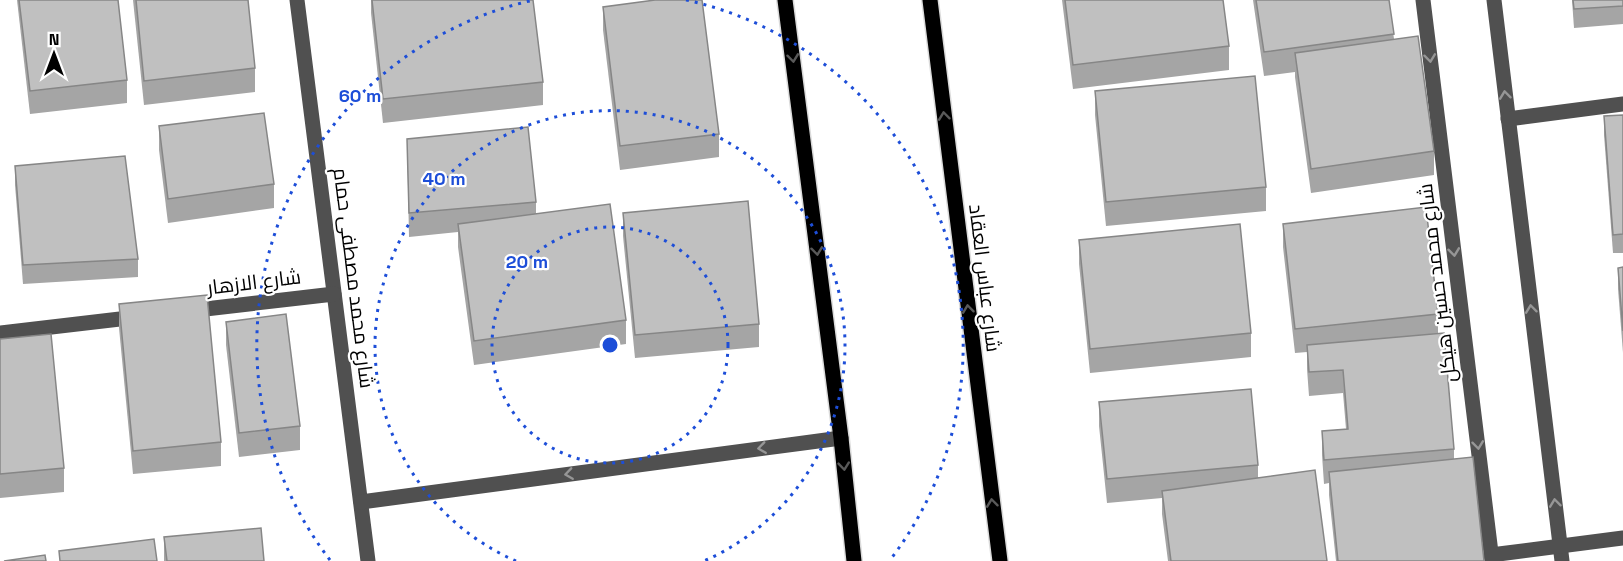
<svg xmlns="http://www.w3.org/2000/svg" width="1623" height="561" font-family="'Space Grotesk',Cairo,sans-serif">
  <style>
    .lines { fill: none; stroke-linecap: round; stroke-linejoin: round }
    .major-casing { stroke: #dbdbdb; stroke-width: 18 }
    .minor { stroke: #505050; stroke-width: 15 }
    .major { stroke: #000; stroke-width: 15 }
    .wall { fill: #a5a5a5 }
    .building { fill: #c0c0c0; stroke: #868686; stroke-width: 1.5 }
    .oneway { stroke: #595959 }
    .oneway2 { stroke: #969696 }
    .ring { fill: none; stroke: #1d4ed8; stroke-width: 3; stroke-dasharray: 3 6 }
    .labels { text-anchor: middle; stroke-width: 4.5; stroke-linejoin: round; paint-order: stroke }
    .street-label { font-size: 20px; fill: #000; stroke: #fff }
    .centre { fill: #1d4ed8; stroke: #fff; stroke-width: 3 }
    .ring-label { font-size: 18px; text-anchor: middle; font-weight: bold; fill: #1d4ed8; stroke: #fff; stroke-width: 4.5; stroke-linejoin: round; paint-order: stroke }
  </style>
  <rect width="100%" height="100%" fill="#fff"/>
  <g class="lines">
    <defs>
      <g id="major">
        <path d="M785,0l56,438 13,123"/>
        <path d="M930,0l70,561"/>
      </g>
    </defs>
    <use href="#major" class="major-casing"/>
    <g class="minor">
      <path d="M297,0l71,561"/>
      <path d="M1423,0l69,561"/>
      <path d="M1494,0l68,561"/>
      <path d="M1508,119l115,-15"/>
      <path d="M188,311l146,-17"/>
      <path d="M0,333l137,-16"/>
      <path d="M361,502l480,-64"/>
      <path d="M1491,555l132,-17"/>
    </g>
    <use href="#major" class="major"/>
  </g>
  <g class="wall">
    <path d="M17,0h101l9,80v23l-97,11z"/>
    <path d="M133,0h115l7,68v24l-111,13z"/>
    <path d="M371,0h162l10,82v23l-160,18 -12,-110z"/>
    <path d="M1062,0h161l6,46v24l-156,19z"/>
    <path d="M1253,0h136l5,39 40,112v24l-123,18 -16,-116v-5l-31,4z"/>
    <path d="M1572,0h51v24l-49,4z"/>
    <path d="M603,7l116,127v23l-99,13 -17,-140z"/>
    <path d="M1095,91l171,96v24l-160,15 -11,-111z"/>
    <path d="M1623,115v138h-10l-9,-118v-19z"/>
    <path d="M159,126l115,58v24l-106,15 -9,-73z"/>
    <path d="M407,139l129,63v11l90,107v24l-152,21 -16,-118v-15l-49,5z"/>
    <path d="M15,166l123,93v18l-115,7 -8,-99z"/>
    <path d="M623,213l136,111v23l-124,11 -12,-122z"/>
    <path d="M1283,224l155,90v20l16,115v10l30,102h-148l-7,-66v-12l-5,1 -2,-29v-24l24,-2 -3,-36 -34,3 -2,-27v-17l-12,1 -12,-106z"/>
    <path d="M1079,240l172,93v24l-161,16 -11,-109z"/>
    <path d="M1623,267v86l-5,-64v-21z"/>
    <path d="M119,304l102,138v24l-88,8 -14,-146z"/>
    <path d="M226,322l74,104v24l-61,7 -13,-112z"/>
    <path d="M0,339l64,129v24l-64,6z"/>
    <path d="M1099,402l159,63v12l69,84h-159l-6,-47v-16l-55,5 -8,-77z"/>
    <path d="M164,537l100,24h-100z"/>
  </g>
  <g class="building">
    <path d="M19,0h99l9,80 -97,11z"/>
    <path d="M136,0h112l7,68 -111,13z"/>
    <path d="M372,0h161l10,82 -160,17z"/>
    <path d="M655,0h47l17,134 -99,12 -17,-139z"/>
    <path d="M1065,0h158l6,46 -156,19z"/>
    <path d="M1256,0h133l5,34 -130,18z"/>
    <path d="M1573,0h50v6l-49,3z"/>
    <path d="M1418,36l16,115 -123,18 -16,-116z"/>
    <path d="M1255,76l11,111 -160,15 -11,-111z"/>
    <path d="M264,113l10,71 -106,15 -9,-73z"/>
    <path d="M1623,115v119l-10,1 -9,-119z"/>
    <path d="M528,127l8,75 -127,11 -2,-74z"/>
    <path d="M125,156l13,103 -115,6 -8,-99z"/>
    <path d="M748,201l11,123 -124,11 -12,-122z"/>
    <path d="M610,204l16,116 -152,21 -16,-117z"/>
    <path d="M1426,207l12,107 -143,15 -12,-105z"/>
    <path d="M1240,224l11,109 -161,16 -11,-109z"/>
    <path d="M1623,267v64l-5,-63z"/>
    <path d="M207,295l14,147 -88,9 -14,-147z"/>
    <path d="M286,314l14,112 -61,7 -13,-111z"/>
    <path d="M1444,333l10,116 -130,11 -2,-29 26,-2 -5,-59 -34,2 -2,-27z"/>
    <path d="M51,334l13,134 -64,6v-135z"/>
    <path d="M1251,389l7,76 -151,14 -8,-77z"/>
    <path d="M1473,457l11,104h-146l-9,-89z"/>
    <path d="M1315,470l12,91h-156l-9,-70z"/>
    <path d="M261,528l3,33h-97l-3,-24z"/>
    <path d="M154,539l3,22h-97l-1,-10z"/>
    <path d="M45,555l1,6h-42z"/>
  </g>
  <defs><path id="oneway-chevron" d="M-2-3.5L2.5 0L-2 3.5" fill="none" stroke-width="1.6" stroke-linecap="round" stroke-linejoin="round" transform="scale(1.5)"/></defs>
  <g class="oneway">
    <use href="#oneway-chevron" transform="translate(793 58) rotate(83)"/>
    <use href="#oneway-chevron" transform="translate(944 116) rotate(-97)"/>
    <use href="#oneway-chevron" transform="translate(817 251) rotate(83)"/>
    <use href="#oneway-chevron" transform="translate(968 309) rotate(-97)"/>
    <use href="#oneway-chevron" transform="translate(844 466) rotate(84)"/>
    <use href="#oneway-chevron" transform="translate(992 503) rotate(-97)"/>
  </g>
  <g class="oneway2">
    <use href="#oneway-chevron" transform="translate(1430 58) rotate(83)"/>
    <use href="#oneway-chevron" transform="translate(1505 95) rotate(-97)"/>
    <use href="#oneway-chevron" transform="translate(1454 252) rotate(83)"/>
    <use href="#oneway-chevron" transform="translate(1531 309) rotate(-97)"/>
    <use href="#oneway-chevron" transform="translate(1478 445) rotate(83)"/>
    <use href="#oneway-chevron" transform="translate(762 448) rotate(172)"/>
    <use href="#oneway-chevron" transform="translate(569 474) rotate(172)"/>
    <use href="#oneway-chevron" transform="translate(1555 503) rotate(-97)"/>
  </g>
  <g class="ring">
    <circle cx="610" cy="345" r="118"/>
    <path d="M516 561A235 235 0 1 1 704 561"/>
    <path d="M330 560A353 353 0 0 1 534 0M686 0A353 353 0 0 1 890 560"/>
  </g>
  <g class="labels">
    <g class="street-label">
      <text transform="translate(354 278) rotate(83)" y="7">شارع محمد مصطفى حمام</text>
      <text transform="translate(985 278) rotate(83)" y="7">شارع عباس العقاد</text>
      <text transform="translate(254 282) rotate(-7)" y="7">شارع الازهار</text>
      <text transform="translate(1437 283) rotate(-97)" y="7">شارع محمد حسين هيكل</text>
    </g>
  </g>
  <circle cx="610" cy="345" r="9" class="centre"/>
  <g class="ring-label">
    <text x="360" y="102">60 m</text>
    <text x="444" y="185">40 m</text>
    <text x="527" y="268">20 m</text>
  </g>
  <g transform="translate(54 54)" stroke="#ffffff" stroke-width="4.5" paint-order="stroke">
  <path d="M0-4.5L10 22L0 15L-10 22Z" fill="#000000"/>
  <text y="-9" font-size="16" font-weight="bold" text-anchor="middle" fill="#000000">N</text>
  </g>
</svg>
